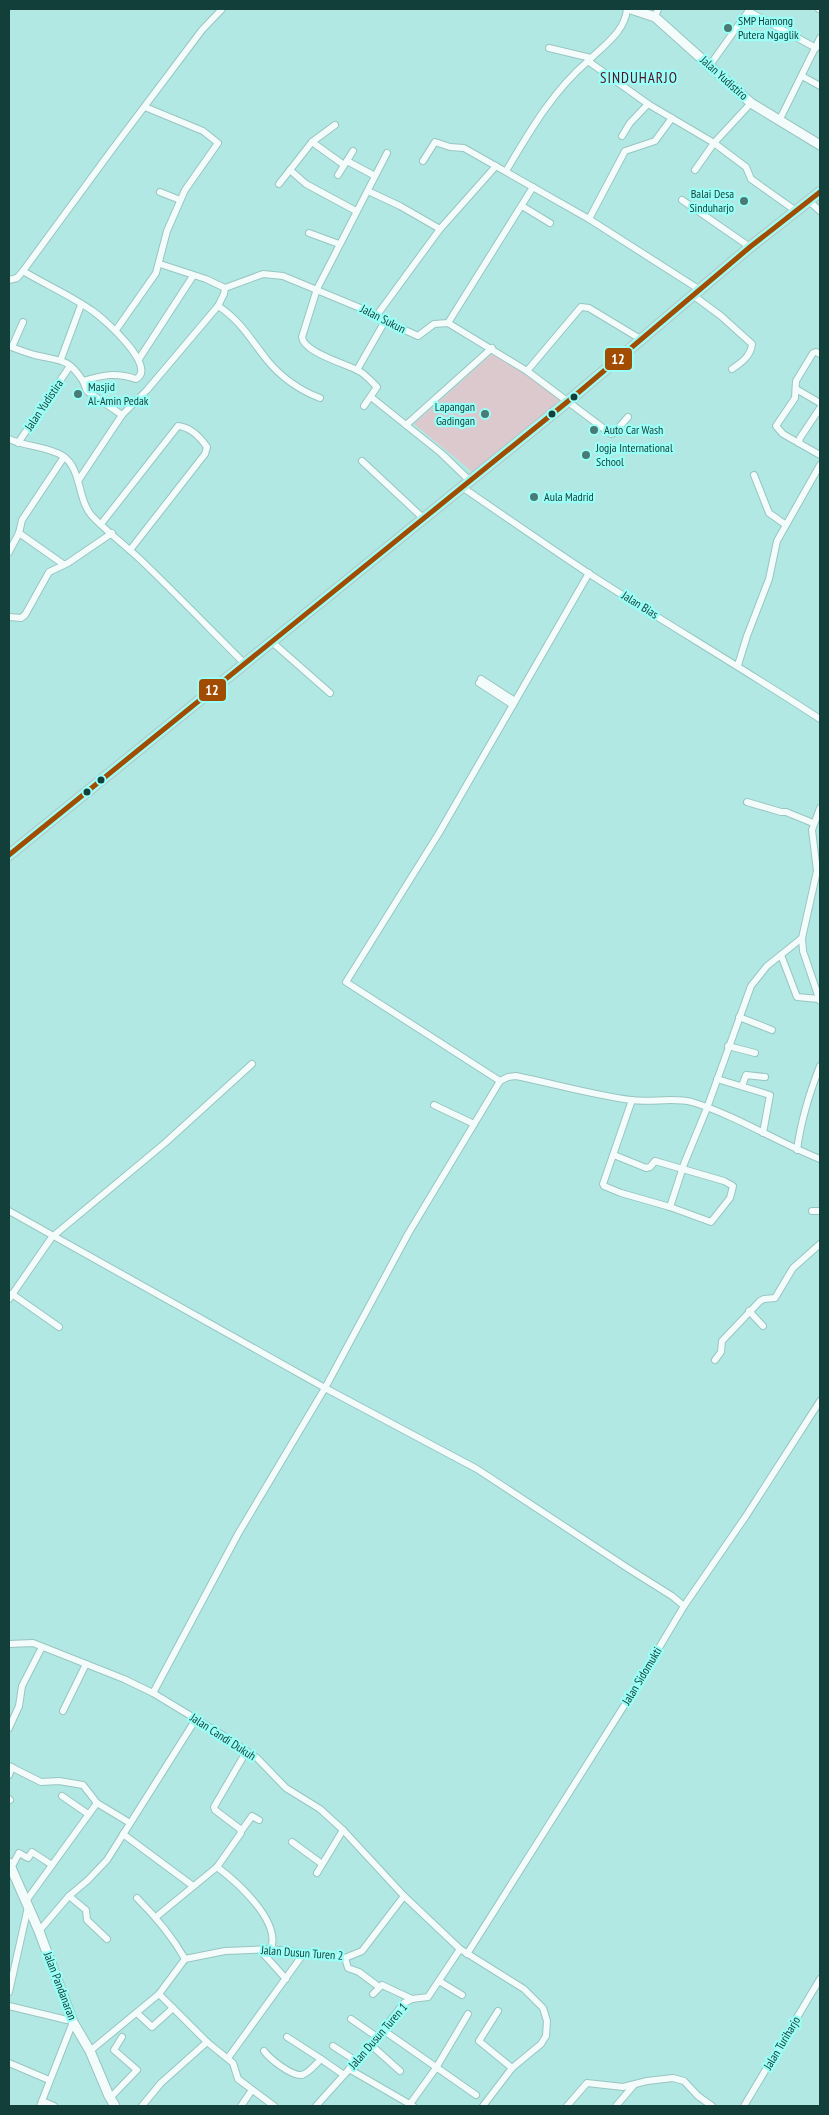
<svg xmlns="http://www.w3.org/2000/svg" width="829" height="2115" font-family="'PT Sans Narrow',sans-serif">
  <style>
    .green { fill: #dbc9ce }
    .lines { fill: none; stroke-linecap: round; stroke-linejoin: round }
    .street-casing { stroke: #99c5c1; stroke-width: 8 }
    .secondary-casing { stroke: #99c5c1; stroke-width: 11 }
    .primary-casing { stroke: #acc9c6; stroke-width: 12 }
    .street { stroke: #f3fcfb; stroke-width: 6 }
    .secondary { stroke: #f3fcfb; stroke-width: 9 }
    .primary { stroke: #d3e1e0; stroke-width: 10 }
    .bus-1-casing { stroke: #9afff6; stroke-width: 9 }
    .bus-1 { stroke: #a14c00; stroke-width: 5 }
    .poi-dot { fill: #4a7a76; stroke: #9afff6; stroke-width: 2 }
    .bus-dot { fill: #133f3b; stroke: #9afff6; stroke-width: 2 }
    .labels { text-anchor: middle; stroke-width: 4.5; stroke-linejoin: round; paint-order: stroke }
    .poi-label { font-size: 12px; fill: #133f3b; stroke: #9afff6; text-anchor: start }
    .street-label { font-size: 12px; fill: #133f3b; stroke: #9afff6 }
    .quarter-label { font-size: 15px; letter-spacing: 1px; fill: #530f23; stroke: #9afff6 }
    .line-badge { stroke: #9afff6; stroke-width: 2 }
    .badge-label { font-size: 14px; text-anchor: middle; font-weight: bold; fill: #fff }
  </style>
  <rect width="100%" height="100%" fill="#b1e8e3"/>
  <path class="green" d="M493,353l70,46 -89,74 -60,-49z"/>
  <g class="lines">
    <defs>
      <g id="street">
        <path d="M627,9c-2,23 -24,37 -39,52l60,43 66,39 -19,27"/>
        <path d="M819,9h1"/>
        <path d="M748,11l68,37"/>
        <path d="M655,17l3,-8"/>
        <path d="M549,48l42,10"/>
        <path d="M710,65l40,-56"/>
        <path d="M802,76l18,10"/>
        <path d="M751,103l-37,40 32,24 5,12 45,32"/>
        <path d="M780,119l40,-81"/>
        <path d="M622,136l8,-13 18,-19"/>
        <path d="M312,142l32,23"/>
        <path d="M347,161l28,15"/>
        <path d="M423,161l12,-19 15,5 14,1 125,71 111,71"/>
        <path d="M290,170l16,14 50,27"/>
        <path d="M506,171c24,-40 46,-79 82,-110"/>
        <path d="M338,175l15,-24"/>
        <path d="M279,184l33,-42 23,-17"/>
        <path d="M368,191l32,15 40,23"/>
        <path d="M160,192l20,8"/>
        <path d="M682,200l68,47"/>
        <path d="M809,201l11,10"/>
        <path d="M522,206l28,17"/>
        <path d="M589,219l36,-68 30,-10 17,-23"/>
        <path d="M309,233l30,11"/>
        <path d="M160,264l46,15 19,9 38,-14 20,2 94,39 8,6 33,15 16,-12 14,-1 79,48 84,63 3,-1 14,-16"/>
        <path d="M9,280l8,-2 6,-7 88,-120 91,-121 20,-21"/>
        <path d="M694,296l27,20 31,28c-1,12 -11,19 -20,25"/>
        <path d="M218,306c22,14 33,34 49,54 14,17 32,30 53,38"/>
        <path d="M377,315l63,-86 56,-63"/>
        <path d="M448,323l85,-136"/>
        <path d="M116,330l40,-57 11,-42 18,-41 33,-47 -15,-12 -58,-24"/>
        <path d="M9,346c10,4 20,8 30,10 23,5 30,3 44,25 19,-6 33,-9 53,-2 22,-12 -31,-59 -42,-67 -22,-16 -48,-27 -71,-41"/>
        <path d="M12,347l11,-25"/>
        <path d="M820,354l-4,-2 -3,1 -17,28 -1,17 -19,28 7,8 37,21"/>
        <path d="M61,359l20,-54"/>
        <path d="M139,359l54,-83"/>
        <path d="M357,370l28,-49"/>
        <path d="M527,371l54,-64 8,1 53,32"/>
        <path d="M83,381l4,10 35,24"/>
        <path d="M796,389l24,14"/>
        <path d="M371,397l70,56 29,28"/>
        <path d="M364,406l13,-19c-6,-6 -11,-12 -18,-16 -13,-7 -56,-19 -57,-34l15,-48 70,-136"/>
        <path d="M406,425l86,-77"/>
        <path d="M9,439c17,8 38,7 54,17 19,13 14,43 29,60 16,17 37,32 54,49 33,32 66,66 99,99"/>
        <path d="M18,443l52,-77"/>
        <path d="M799,443l1,-5 20,-30"/>
        <path d="M362,461l61,57"/>
        <path d="M754,475l15,38 17,12"/>
        <path d="M78,481l44,-66 25,-25 71,-84 6,-12 1,-6"/>
        <path d="M462,487c42,29 84,58 126,86 77,50 156,96 232,146"/>
        <path d="M101,524l77,-98c12,1 22,11 29,21l-2,7 -75,96"/>
        <path d="M19,533l44,31"/>
        <path d="M9,552l10,-19 3,-13 42,-63"/>
        <path d="M9,617l12,1 4,-3 24,-43 19,-9 44,-30"/>
        <path d="M272,642l58,51"/>
        <path d="M738,665l9,-29 22,-57 8,-38 43,-76"/>
        <path d="M481,679l34,22"/>
        <path d="M479,683l34,22"/>
        <path d="M747,802l34,10h5l27,11"/>
        <path d="M820,808l-8,22 5,41 -15,67 1,13 17,50"/>
        <path d="M781,955l16,42 22,2"/>
        <path d="M739,1017l33,13"/>
        <path d="M728,1046l27,7"/>
        <path d="M717,1079l53,16 -7,38"/>
        <path d="M500,1081l-154,-99 93,-149 150,-260"/>
        <path d="M742,1086l4,-11 19,2"/>
        <path d="M434,1105l40,19"/>
        <path d="M797,1150c4,-30 12,-56 23,-84"/>
        <path d="M614,1155l32,13 4,-1 5,-6 69,20 9,5 -3,12 -19,24 -41,-15 -49,-14 -17,-7 -1,-2 29,-84"/>
        <path d="M670,1207l14,-43 23,-56 44,-122 16,-20 35,-28"/>
        <path d="M9,1211l316,177 -87,146 -85,159"/>
        <path d="M812,1211h8"/>
        <path d="M12,1294l47,33"/>
        <path d="M9,1299l43,-62 113,-94 87,-79"/>
        <path d="M749,1311l14,15"/>
        <path d="M715,1360l6,-8 1,-11 38,-40 4,-2 11,-1 18,-30 27,-24"/>
        <path d="M684,1606l-12,-10 -43,-27 -152,-100 -152,-81 83,-154 92,-153 8,-4 8,-1c39,8 77,19 115,24 20,3 41,-3 61,2 45,14 85,40 128,57"/>
        <path d="M9,1644l24,-1 91,36 29,14 71,43 33,22 29,30 34,21 23,21 61,66 56,53 64,40 19,19 4,13 -1,15 -5,8 -29,24 -29,38"/>
        <path d="M63,1711l23,-47"/>
        <path d="M9,1728l10,-22 3,-20 20,-39"/>
        <path d="M9,1766l32,16 18,-1 24,4 14,18 33,20"/>
        <path d="M9,1775l3,-8"/>
        <path d="M62,1796l26,18"/>
        <path d="M9,1799l1,1"/>
        <path d="M242,1830l10,-14 7,4"/>
        <path d="M123,1834l70,52"/>
        <path d="M292,1842l30,22"/>
        <path d="M217,1867c20,15 64,54 54,82"/>
        <path d="M11,1868l8,-15 9,5 4,-6 20,13"/>
        <path d="M317,1873l26,-43"/>
        <path d="M69,1896l17,14 1,10 20,19"/>
        <path d="M137,1898c19,19 35,38 48,61"/>
        <path d="M26,1901l71,-98"/>
        <path d="M156,1917l61,-50 24,-34 -1,-4 -25,-19 -1,-3 32,-55"/>
        <path d="M39,1931l30,-35 19,-16 19,-20 89,-141"/>
        <path d="M260,1950l26,29"/>
        <path d="M467,1954l162,-256 55,-92 62,-90 74,-115"/>
        <path d="M345,1958l3,10 11,4 20,15"/>
        <path d="M439,1981l23,14"/>
        <path d="M9,1992l19,-85"/>
        <path d="M159,1994l48,48 26,21 5,16 36,27"/>
        <path d="M373,1994l9,-9 30,14"/>
        <path d="M9,2006l58,14"/>
        <path d="M498,2011l-19,30 33,27"/>
        <path d="M137,2013l15,14 21,-19"/>
        <path d="M351,2019l26,18"/>
        <path d="M383,2030l93,65"/>
        <path d="M371,2045l29,26"/>
        <path d="M333,2046l23,15"/>
        <path d="M90,2051l69,-57 26,-35 40,-8 46,-2 74,9 17,-7 42,-55"/>
        <path d="M264,2051c6,8 27,25 38,24 7,-2 14,-11 19,-16l-34,-22"/>
        <path d="M228,2058l76,-105"/>
        <path d="M321,2059l23,16"/>
        <path d="M9,2063l40,17"/>
        <path d="M349,2069l64,37"/>
        <path d="M110,2098l27,-28 -23,-20 8,-13"/>
        <path d="M42,2101l12,5"/>
        <path d="M410,2104l26,-36 32,-54"/>
        <path d="M40,2106l33,-84"/>
        <path d="M142,2106l19,-23 46,-41"/>
        <path d="M241,2106l11,-16"/>
        <path d="M316,2106l55,-61 33,-42 8,-4 16,-2 32,-48"/>
        <path d="M567,2106l20,-23 36,4 24,-6 26,-3 11,3 14,15 14,10"/>
        <path d="M616,2106l18,-21"/>
        <path d="M744,2106l76,-127"/>
      </g>
      <g id="secondary">
        <path d="M631,9l24,8 96,86 69,42"/>
        <path d="M9,1863l30,68 34,91 17,29 19,45 6,10"/>
      </g>
      <path id="primary" d="M9,855l563,-457 178,-151 70,-55"/>
    </defs>
    <use href="#street" class="street-casing"/>
    <use href="#secondary" class="secondary-casing"/>
    <use href="#primary" class="primary-casing"/>
    <use href="#street" class="street"/>
    <use href="#secondary" class="secondary"/>
    <use href="#primary" class="primary"/>
    <defs>
      <path id="bus-1" d="M9,855l563,-457 178,-151 70,-55"/>
    </defs>
    <use href="#bus-1" class="bus-1-casing"/>
    <use href="#bus-1" class="bus-1"/>
  </g>
  <g class="poi-dot">
    <circle cx="728" cy="28" r="5"/>
    <circle cx="744" cy="201" r="5"/>
    <circle cx="78" cy="394" r="5"/>
    <circle cx="485" cy="414" r="5"/>
    <circle cx="594" cy="430" r="5"/>
    <circle cx="586" cy="455" r="5"/>
    <circle cx="534" cy="497" r="5"/>
  </g>
  <g class="bus-dot">
    <circle cx="574" cy="397" r="4.5"/>
    <circle cx="552" cy="414" r="4.5"/>
    <circle cx="101" cy="780" r="4.5"/>
    <circle cx="87" cy="792" r="4.5"/>
  </g>
  <g class="labels">
    <g class="poi-label">
      <text x="738" y="25">SMP Hamong<tspan x="738" dy="14">Putera Ngaglik</tspan></text>
      <text x="734" y="198" text-anchor="end">Balai Desa<tspan x="734" dy="14">Sinduharjo</tspan></text>
      <text x="88" y="391">Masjid<tspan x="88" dy="14">Al-Amin Pedak</tspan></text>
      <text x="475" y="411" text-anchor="end">Lapangan<tspan x="475" dy="14">Gadingan</tspan></text>
      <text x="604" y="434">Auto Car Wash</text>
      <text x="596" y="452">Jogja International<tspan x="596" dy="14">School</tspan></text>
      <text x="544" y="501">Aula Madrid</text>
    </g>
    <g class="street-label">
      <text transform="translate(724 78) rotate(42)" y="4">Jalan Yudistiro</text>
      <text transform="translate(383 319) rotate(27)" y="4">Jalan Sukun</text>
      <text transform="translate(44 405) rotate(-56)" y="4">Jalan Yudistira</text>
      <text transform="translate(640 605) rotate(32)" y="4">Jalan Bias</text>
      <text transform="translate(642 1676) rotate(-59)" y="4">Jalan Sidomukti</text>
      <text transform="translate(223 1737) rotate(33)" y="4">Jalan Candi Dukuh</text>
      <text transform="translate(302 1953) rotate(4)" y="4">Jalan Dusun Turen 2</text>
      <text transform="translate(60 1986) rotate(69)" y="4">Jalan Pandanaran</text>
      <text transform="translate(378 2036) rotate(-49)" y="4">Jalan Dusun Turen 1</text>
      <text transform="translate(782 2043) rotate(-59)" y="4">Jalan Turiharjo</text>
    </g>
    <g class="quarter-label">
      <text x="639" y="83">SINDUHARJO</text>
    </g>
  </g>
  <g class="line-badge">
    <rect x="604" y="347" width="29" height="24" rx="5" fill="#a14c00"/>
    <rect x="198" y="678" width="29" height="24" rx="5" fill="#a14c00"/>
  </g>
  <g class="badge-label">
    <text x="618" y="364">12</text>
    <text x="212" y="695">12</text>
  </g>
  <rect width="829" height="2115" fill="none" stroke="#133f3b" stroke-width="20"/>
</svg>
